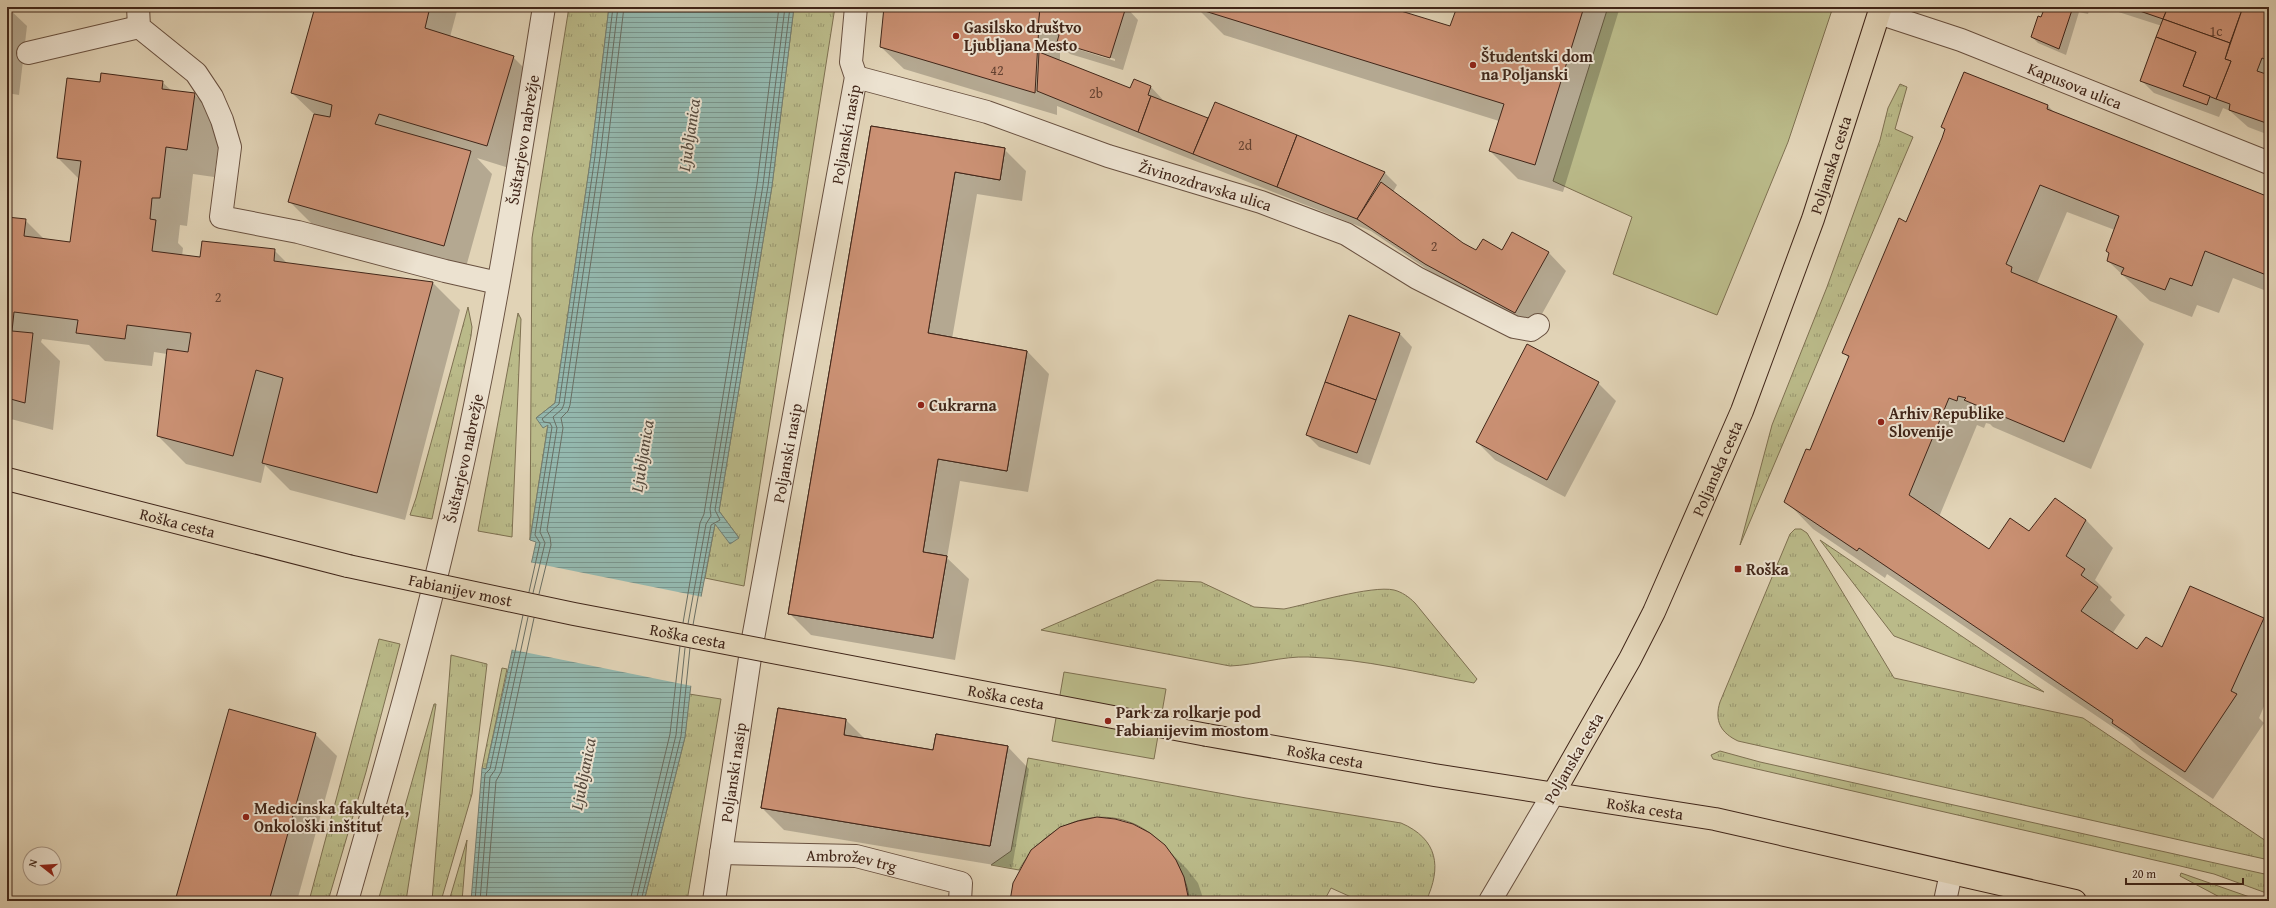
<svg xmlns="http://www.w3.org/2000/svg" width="2276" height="908" font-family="'Gentium Book Plus',serif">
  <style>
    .grass { fill: url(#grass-tufts); stroke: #7e7051 }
    .green { fill: #baba89; stroke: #7e7051 }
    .water { fill: url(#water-rules); stroke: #737e72 }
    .pier { fill: #e1d3b6 }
    .shadow { fill: #0003; fill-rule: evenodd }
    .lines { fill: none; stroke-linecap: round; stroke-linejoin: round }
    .shore { stroke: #6a6f64; stroke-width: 1 }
    .building { fill: #cb9174; stroke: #412619 }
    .minor-casing { stroke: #695140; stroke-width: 24 }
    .major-casing { stroke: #412619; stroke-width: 24 }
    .minor { stroke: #ece2d0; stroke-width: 22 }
    .major { stroke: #e1d3b6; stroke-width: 22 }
    .major-bridge-casing { stroke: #412619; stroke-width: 24; stroke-linecap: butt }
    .major-bridge { stroke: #e1d3b6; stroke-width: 22 }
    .poi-dot { fill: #8f2418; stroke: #ece2d0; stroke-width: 1.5 }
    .labels { text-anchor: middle; stroke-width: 4; stroke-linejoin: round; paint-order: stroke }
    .number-label { font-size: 14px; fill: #644130 }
    .poi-label { font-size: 16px; font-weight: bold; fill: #412619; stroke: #ece2d0; text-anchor: start }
    .street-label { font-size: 16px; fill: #412619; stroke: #ece2d0 }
    .water-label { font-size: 17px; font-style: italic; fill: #564a3e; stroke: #ece2d0 }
  </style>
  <defs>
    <pattern id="grass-tufts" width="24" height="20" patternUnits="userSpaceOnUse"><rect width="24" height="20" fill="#baba89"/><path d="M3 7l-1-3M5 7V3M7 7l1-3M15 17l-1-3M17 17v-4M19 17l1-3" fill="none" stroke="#99976f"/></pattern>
    <pattern id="water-rules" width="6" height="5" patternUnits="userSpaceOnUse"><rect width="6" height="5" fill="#94b8ae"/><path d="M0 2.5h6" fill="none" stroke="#7a958d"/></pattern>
  </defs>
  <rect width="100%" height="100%" fill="#e1d3b6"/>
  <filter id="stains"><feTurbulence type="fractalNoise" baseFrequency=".005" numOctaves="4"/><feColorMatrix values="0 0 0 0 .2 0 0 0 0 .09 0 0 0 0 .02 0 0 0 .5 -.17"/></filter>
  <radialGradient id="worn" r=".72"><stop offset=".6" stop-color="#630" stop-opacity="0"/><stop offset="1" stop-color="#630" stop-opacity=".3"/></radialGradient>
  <g class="grass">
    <path d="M569,7h40l-18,149 -36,247 -19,15 12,6 -18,116 2,-302z"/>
    <path d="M794,7h41l-91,579 -39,-8 10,-54 24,14 -20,-27 53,-325z"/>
    <path d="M1900,84l7,3 -12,42 18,8 -173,408 32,-120 55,-138 53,-147 8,-32z"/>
    <path d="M468,307l4,20 -1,9 -39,183 -22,-4 6,-17z"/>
    <path d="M518,313l3,6 -9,218 -34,-6z"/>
    <path d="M1795,529h6l6,4 87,145 189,40 186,125v17l-531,-119c-17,-8 -24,-20 -18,-39l70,-168z"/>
    <path d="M1820,540l224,152 -150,-56z"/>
    <path d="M1157,580l44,2 53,25 30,2c25,-5 88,-24 110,-19 8,2 15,7 21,13l62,76 -3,4c-54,-10 -110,-24 -166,-26 -26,-1 -52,8 -78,9l-189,-36z"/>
    <path d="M379,639l21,5 -34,128 -38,129h-19z"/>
    <path d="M451,655l36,9 -15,130 -31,107h-9z"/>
    <path d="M502,668l5,1 -21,100 -4,-1z"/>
    <path d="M689,694l32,5 -34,202h-43l41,-164z"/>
    <path d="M434,704h2l-30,197h-28z"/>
    <path d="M1720,751l40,11 509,113v19l-55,-20 -38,-9 -463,-106 -2,-4z"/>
    <path d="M1028,758l218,40 155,25c37,16 41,44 25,78h-66l-29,-13 -7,13h-135c0,-15 -7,-27 -14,-40 -40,-65 -121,-54 -156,9l-28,-5 20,-14z"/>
    <path d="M467,840l-5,61h-13z"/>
    <path d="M2181,873l80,28h-34l-47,-25z"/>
  </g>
  <g class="green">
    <path d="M1608,7h225l-45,135 -71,173 -104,-41 19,-57 -79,-36z"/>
    <path d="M1064,672l102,17 -12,70 -102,-18z"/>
  </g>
  <path class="water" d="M609,7h185l-22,179 -53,325 20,27 -9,6 -15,-20 -14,73 -16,140 -41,164h-173l11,-133 4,1 50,-227 -6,-2 18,-115 -5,3 -7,-10 19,-15 36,-247z"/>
  <path class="pier" d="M529,562l174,35 -11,89 -183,-37z"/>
  <g class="shadow">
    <path d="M7,7l20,19 -8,69 -12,-2z"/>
    <path d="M316,7h142l-8,30 63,20 22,22 -26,89 -32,-10 15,16 -26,93 -154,-43 -22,-22 25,-87 -23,-22z"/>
    <path d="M885,7h241l12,13 -15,50 -53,-16 -10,-10v17l71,28 3,-8 17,6 12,13 -1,2 47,18 6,-17 170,70 12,12 -4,7 70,52 14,8 25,-1 10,-17 37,19 17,18 -33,59 -89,-49 -73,-50 -314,-125v9l-153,-46 -23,-22zM1065,43l50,16v2l-47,-15z"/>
    <path d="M1196,7h188l67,21 7,-21h162l-57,185 -45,-13 -28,-28 9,-30 -275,-86z"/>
    <path d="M2046,7h44l-2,7 -9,-2 -13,43 -28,-12 -6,-6z"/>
    <path d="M2103,7h157l9,3v125l-21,-8 -18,-16 -7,-3 -4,9 -65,-24 -13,-13 21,-54z"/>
    <path d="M1964,73l84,33 7,7 214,85v94l-36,-14 -14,35 -22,-8 -5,12 -42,-16 -42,-40 2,-7 -3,-3 8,-21 -48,-18 -30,71 80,33 27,28 -53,125 -98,-42 -3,-3 -4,-1 -2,5 -7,-3 -38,92 50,34 40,-18 57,-13 27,28 -18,32 17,17 -2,3 15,15 -13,19 25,17 25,-2 101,-30 6,6v70l-10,23 5,5 -51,76 -72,-49 -12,-12 -242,-164 -2,4 -72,-49 -27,-28 25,-49 38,-94 -6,-6 64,-129 39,-93 -4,-3z"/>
    <path d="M162,82l10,9 22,3 28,28 -8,55 -21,-3 -6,52 -7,-1 -2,18 5,5 -1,8 19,2 73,-8 14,14 144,18 28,28 -55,210 -115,-30 -25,-25 -4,18 -75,-19 -28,-28 9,-82 -13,-2 -2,14 -47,-5 -16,-16 -47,-6 -1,3 19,19 -7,69 -46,-12v-200l18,2 20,20 26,3 8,-64 -21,-21 42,-75z"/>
    <path d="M872,127l132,22 22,22 -4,30 -45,-7 -25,145 75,12 22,23 -21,118 -68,-11 -13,77 22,21 -14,81 -144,-25 -22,-22z"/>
    <path d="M1400,334l12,13 -42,118 -51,-18 -12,-12z"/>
    <path d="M1598,383l18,18 -51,96 -70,-37 -18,-18z"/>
    <path d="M779,709l67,11 19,19 69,12 73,-5 22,23 -17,99 -228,-38 -22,-22z"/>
    <path d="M315,734l22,22 -40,145h-121z"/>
    <path d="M1164,846l23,23 11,14 6,18h-191z"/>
  </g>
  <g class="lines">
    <g class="shore">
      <path d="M529,592l11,-49 -5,-8 17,-108 -2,-4 -6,-1 -2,-3 17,-15 36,-248 18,-149"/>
      <path d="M533,593l12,-50 -5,-11 17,-104 -4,-11 9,-8 2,-5 36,-247 18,-150"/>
      <path d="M539,594l12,-49 -1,-8 -3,-7 16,-102 -2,-10 7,-7 2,-6 36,-247 18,-151"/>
      <path d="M683,623l17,-100 4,-9 53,-330 22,-177"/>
      <path d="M688,624l18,-100 5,-8 -1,-7 53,-324 22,-178"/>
      <path d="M693,625l18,-100 9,-5 -5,-10 53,-324 22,-179"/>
      <path d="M475,901l10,-127 5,-5 33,-154"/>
      <path d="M480,901l10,-124 5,-7 33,-153"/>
      <path d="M486,901l10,-120 5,-9 33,-154"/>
      <path d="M630,901l40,-167 10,-88"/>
      <path d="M636,901l40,-166 9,-87"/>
      <path d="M641,901l40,-165 9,-88"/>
    </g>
  </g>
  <g class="building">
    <path d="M315,7h115l-5,21 89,28 -27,90 -108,-32 -4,10 96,27 -27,95 -156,-44 26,-88 16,3 2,-12 -41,-12z"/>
    <path d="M884,7h156l-5,86 -155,-46z"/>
    <path d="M1040,7h86l-16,51 -53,-16 2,-7 -21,-6z"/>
    <path d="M1388,7l62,19 7,-19h127l-49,158 -46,-14 15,-47 -309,-96z"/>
    <path d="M2045,7h28l-14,42 -28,-12 7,-21 3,1z"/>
    <path d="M2128,7h40l-5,12z"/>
    <path d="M2168,7h75l-13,36 -67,-24z"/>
    <path d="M2243,7h20l6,2v52l-7,-3 -5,13 12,4v49l-40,-14 1,-6 -14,-5 15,-38 -6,-2z"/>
    <path d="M2163,19l67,24 -5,16 6,2 -15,38 -33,-13 13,-34 -40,-15z"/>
    <path d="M2156,37l40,15 -13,34 27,10 -3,9 -67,-24z"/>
    <path d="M1039,52l91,36 4,-9 17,7 -3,9 3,1 -13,36 -101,-41z"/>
    <path d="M1964,72l84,33 -1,4 222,88v79l-64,-25 -13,35 -22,-8 -5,12 -44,-16 3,-6 -17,-7 2,-8 -3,-2 13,-35 -79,-31 -34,79 6,3 -1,5 106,44 -53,126 -100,-42 2,-2 -8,-2 -1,5 -8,-3 -40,97 80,54 21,-31 19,13 26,-33 31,22 -20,36 19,13 -4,6 17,12 -17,24 56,38 9,-12 16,10 28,-61 74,32 -33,73 6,3 -52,78 -73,-49 1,-3 -254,-172 -2,3 -73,-49 22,-53 4,1 39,-94 -7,-3 57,-135 7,4 36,-84 3,-9 -4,-2z"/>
    <path d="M101,73l62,8 -1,8 33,4 -8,57 -21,-3 -6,51h-8l-2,21 6,1 -4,31 48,6 2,-16 73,8 -1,12 159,21 -56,211 -115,-30 21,-85 -27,-8 -23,86 -76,-20 10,-87 21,3 3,-19 -64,-8 -2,14 -49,-6 2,-13 -64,-8 -2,19 21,2 -8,70 -18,-5v-181l19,2 -2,17 46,6 11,-81 -24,-3 10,-80 33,4z"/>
    <path d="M1151,96l57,22 -15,36 -55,-22z"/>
    <path d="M1215,102l82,33 -20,52 -84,-33z"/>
    <path d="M871,126l134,22 -5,32 -45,-8 -27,161 99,18 -20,120 -69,-12 -15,93 24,4 -14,82 -145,-24z"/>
    <path d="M871,126l134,22 -5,32 -45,-8 -27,161 99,18 -20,120 -69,-12 -15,93 24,4 -14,82 -145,-24z"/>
    <path d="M1297,135l88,37 -28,47 -80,-32z"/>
    <path d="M1381,182l82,61 13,7 7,-11 19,11 10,-18 37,20 -34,61 -90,-49 -68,-45z"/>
    <path d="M1349,315l51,18 -24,67 -51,-18z"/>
    <path d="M1527,344l72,38 -52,98 -71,-38z"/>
    <path d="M1325,382l51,18 -19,53 -51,-18z"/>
    <path d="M778,708l68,11 -2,16 89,15 3,-16 72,12 -18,100 -229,-38z"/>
    <path d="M778,708l68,11 -2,16 89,15 3,-16 72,12 -18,100 -229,-38z"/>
    <path d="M229,709l87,24 -47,168h-94z"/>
    <path d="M1097,817l18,2 18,5 17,9 15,12 11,15 8,17 5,24h-179l3,-18 18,-33 29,-23 18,-6z"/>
  </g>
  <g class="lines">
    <defs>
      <g id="minor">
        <path d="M138,7l1,20 57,46 16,24 10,23 8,27 -9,70 77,15 147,39 53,12"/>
        <path id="s1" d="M1879,13l82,27 308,123"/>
        <path d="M28,53l111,-26"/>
        <path id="s2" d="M856,77l131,35 121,44 153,46 85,32 71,44 97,49 17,3 7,-5"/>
        <path id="s3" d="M721,853l135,3 105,27 -1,18"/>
        <path id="s4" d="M347,901c35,-123 71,-245 100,-369 42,-173 69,-350 97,-525"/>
        <path id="s5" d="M714,901l38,-257 104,-567 -5,-15 5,-55"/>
        <path d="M1490,901l63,-107"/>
        <path d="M1945,901l6,-28"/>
      </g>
      <g id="major">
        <path id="s6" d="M7,479l341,87"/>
        <path id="s7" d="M1207,735l227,40 281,44 360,82"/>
        <path id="s8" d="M1553,794l77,-135 24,-47 88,-201 71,-192 68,-212"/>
      </g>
    </defs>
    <use href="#minor" class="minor-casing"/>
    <use href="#major" class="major-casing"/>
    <use href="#minor" class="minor"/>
    <use href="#major" class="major"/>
    <defs>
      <g id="major-bridge">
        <path id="s9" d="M348,566l226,48 633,121"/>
      </g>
    </defs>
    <use href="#major-bridge" class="major-bridge-casing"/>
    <use href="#major-bridge" class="major-bridge"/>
  </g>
  <g class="poi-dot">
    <circle cx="956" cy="36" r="4"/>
    <circle cx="1473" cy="65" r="4"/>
    <circle cx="921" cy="405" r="4"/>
    <circle cx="1881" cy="422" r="4"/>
    <rect x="1734" y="565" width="8" height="8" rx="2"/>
    <circle cx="1108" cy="721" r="4"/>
    <circle cx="246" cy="817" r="4"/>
  </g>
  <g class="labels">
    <g class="number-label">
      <text x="2216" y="36">1c</text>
      <text x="997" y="75">42</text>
      <text x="1096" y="98">2b</text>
      <text x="1245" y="150">2d</text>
      <text x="1434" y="251">2</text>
      <text x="218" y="302">2</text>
    </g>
    <g class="poi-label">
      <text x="964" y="33">Gasilsko društvo<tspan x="964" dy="18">Ljubljana Mesto</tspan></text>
      <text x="1481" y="62">Študentski dom<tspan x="1481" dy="18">na Poljanski</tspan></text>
      <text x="929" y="411">Cukrarna</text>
      <text x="1889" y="419">Arhiv Republike<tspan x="1889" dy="18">Slovenije</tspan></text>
      <text x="1746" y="575">Roška</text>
      <text x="1116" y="718">Park za rolkarje pod<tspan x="1116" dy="18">Fabianijevim mostom</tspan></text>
      <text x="254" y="814">Medicinska fakulteta,<tspan x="254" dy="18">Onkološki inštitut</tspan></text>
    </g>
    <g class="street-label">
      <text dy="6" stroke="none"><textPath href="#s1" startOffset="209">Kapusova ulica</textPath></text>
      <text dy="6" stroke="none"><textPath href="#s5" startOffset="778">Poljanski nasip</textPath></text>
      <text dy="6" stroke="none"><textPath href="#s4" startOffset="782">Šuštarjevo nabrežje</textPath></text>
      <text dy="6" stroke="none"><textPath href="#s8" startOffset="689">Poljanska cesta</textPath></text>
      <text dy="6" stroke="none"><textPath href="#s2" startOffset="366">Živinozdravska ulica</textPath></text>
      <text dy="6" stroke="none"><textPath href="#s5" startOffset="454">Poljanski nasip</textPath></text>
      <text dy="6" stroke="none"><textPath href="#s4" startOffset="458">Šuštarjevo nabrežje</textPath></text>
      <text dy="6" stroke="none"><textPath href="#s8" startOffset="365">Poljanska cesta</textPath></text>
      <text dy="6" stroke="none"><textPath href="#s6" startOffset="176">Roška cesta</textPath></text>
      <text dy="6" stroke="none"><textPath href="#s9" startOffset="115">Fabianijev most</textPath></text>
      <text dy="6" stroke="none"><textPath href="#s9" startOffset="347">Roška cesta</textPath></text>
      <text dy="6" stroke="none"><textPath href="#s9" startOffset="671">Roška cesta</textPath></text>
      <text dy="6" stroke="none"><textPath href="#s7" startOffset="120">Roška cesta</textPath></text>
      <text transform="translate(1573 758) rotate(-60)" y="6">Poljanska cesta</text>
      <text dy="6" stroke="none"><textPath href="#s5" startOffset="130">Poljanski nasip</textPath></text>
      <text dy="6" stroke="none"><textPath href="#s7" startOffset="444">Roška cesta</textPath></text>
      <text dy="6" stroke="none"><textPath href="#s3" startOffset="131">Ambrožev trg</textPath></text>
    </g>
    <g class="water-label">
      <text transform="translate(689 135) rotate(-82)" y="6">Ljubljanica</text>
      <text transform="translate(642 456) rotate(-81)" y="6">Ljubljanica</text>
      <text transform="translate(583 774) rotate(-79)" y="6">Ljubljanica</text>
    </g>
  </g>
  <rect width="2276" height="908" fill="none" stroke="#e1d3b6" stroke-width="24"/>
  <rect x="8" y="8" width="2260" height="892" fill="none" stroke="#412619" stroke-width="2"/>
  <rect x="12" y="12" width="2252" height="884" fill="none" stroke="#412619"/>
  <g transform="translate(42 866) rotate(287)"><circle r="19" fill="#ece2d0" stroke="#a89787"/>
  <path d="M0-3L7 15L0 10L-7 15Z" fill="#8f2418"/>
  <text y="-6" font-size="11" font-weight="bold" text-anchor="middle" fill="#412619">N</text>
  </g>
  <path d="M2126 878v6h117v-6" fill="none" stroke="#412619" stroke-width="2"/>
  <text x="2132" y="878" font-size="12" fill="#412619" stroke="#ece2d0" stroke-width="3" paint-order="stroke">20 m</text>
  <rect width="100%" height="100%" filter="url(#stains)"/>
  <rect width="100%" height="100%" fill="url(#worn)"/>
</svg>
